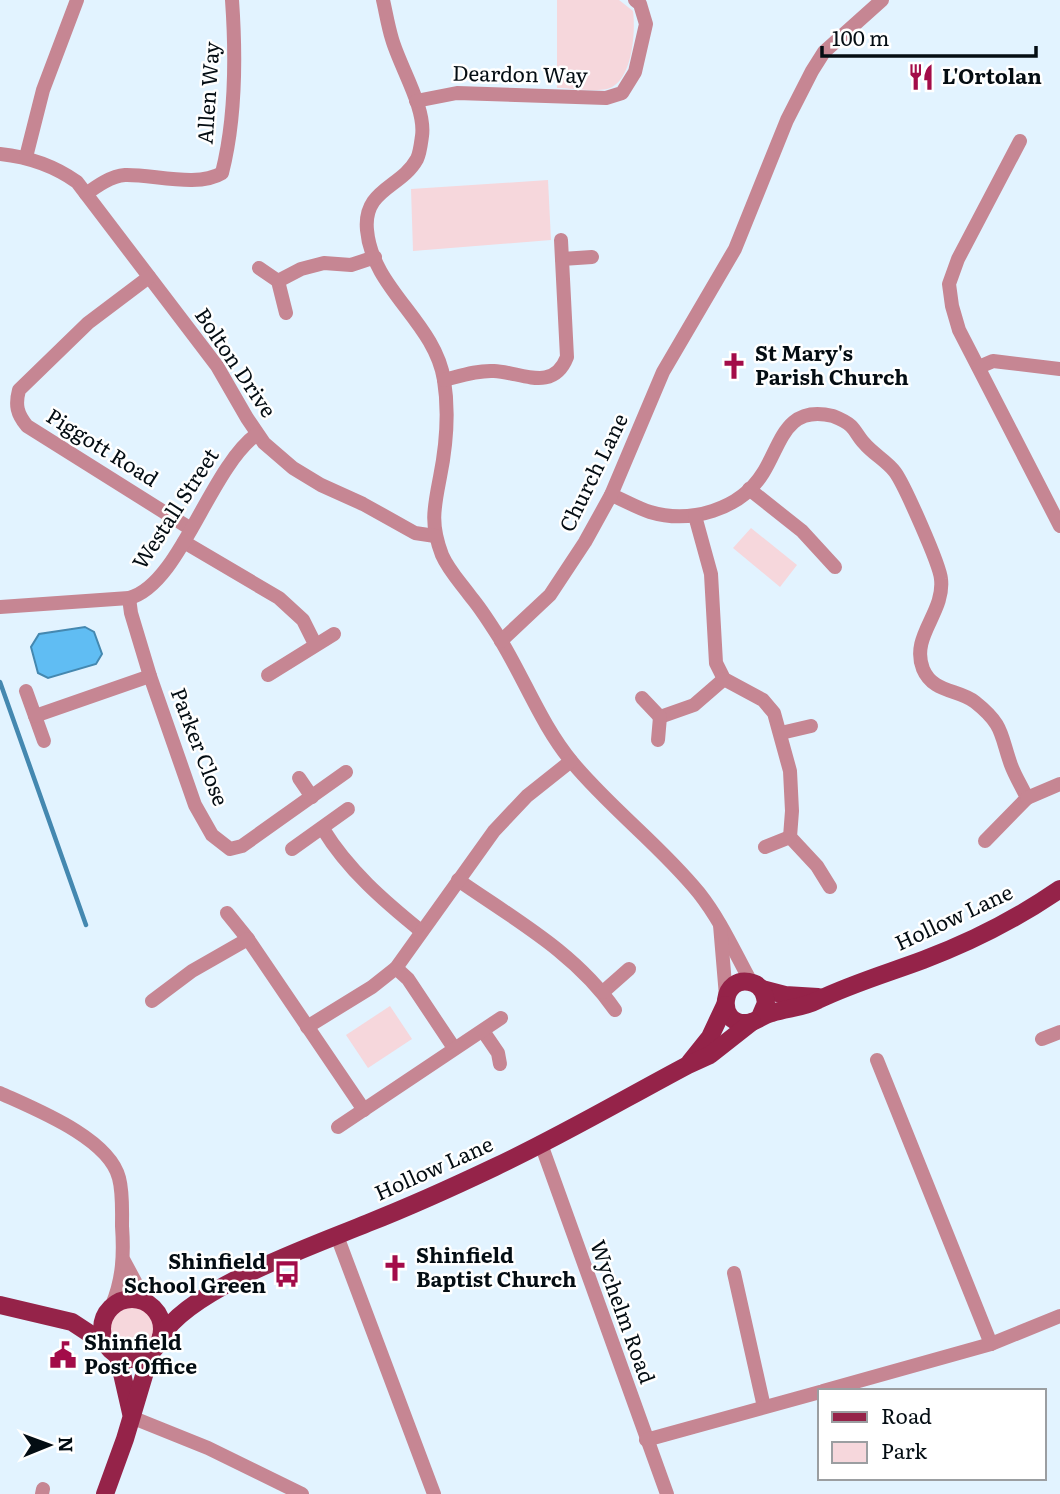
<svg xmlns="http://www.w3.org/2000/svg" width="1060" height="1494" font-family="Literata,serif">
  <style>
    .green { fill: #f6d7dc }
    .water { fill: #60bdf3; stroke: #4488b0; stroke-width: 2 }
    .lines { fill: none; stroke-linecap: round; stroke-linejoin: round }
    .stream { stroke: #4488b0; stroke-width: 4.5 }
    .minor { stroke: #c68693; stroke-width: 14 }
    .major { stroke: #952349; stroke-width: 18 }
    .labels { text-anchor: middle; stroke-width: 5; stroke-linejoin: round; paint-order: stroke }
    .street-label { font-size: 21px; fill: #040d13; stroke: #fff }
    .poi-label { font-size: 21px; font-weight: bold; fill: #040d13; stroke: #fff; text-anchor: start }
  </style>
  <rect width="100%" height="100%" fill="#e2f3ff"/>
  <g class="green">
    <path d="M557,0h62l14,11c3,22 -1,72 -26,78 -15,3 -35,-1 -50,-1z"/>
    <path d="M548,180l3,60 -138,11 -2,-62z"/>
    <path d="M751,528l46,37 -17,22 -47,-39z"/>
    <path d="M390,1006l22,33 -44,29 -22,-33z"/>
    <circle cx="131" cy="1328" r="23"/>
  </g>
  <path class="water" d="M85,627l9,5 8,22 -6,10 -48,14 -10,-5 -7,-26 8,-13z"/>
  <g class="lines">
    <path class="stream" d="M0,682l86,243"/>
    <g class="minor">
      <path d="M383,0c3,13 5,26 9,39 8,28 34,69 30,97 -1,7 -2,17 -5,23 -16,29 -54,30 -50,71 5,59 68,92 77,150 5,31 2,67 -4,97 -6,31 -10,47 2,78 7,16 19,28 29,42 11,13 20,28 29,42 25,41 42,87 72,123 39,47 89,84 127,131 22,28 35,58 52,89"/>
      <path d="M416,101l41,-8 149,5 16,-5 13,-21 11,-48 -6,-20 -5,-4"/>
      <path d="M1020,141l-62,118 -9,25 3,22 7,24 101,196"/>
      <path d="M0,154c29,3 53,11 77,28l140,184 30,52 17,25 29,25 28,17 42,19 52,29 20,3"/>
      <path d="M26,157l17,-67 34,-90"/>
      <path d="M86,194c11,-8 25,-18 39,-19 27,-1 73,13 97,-2 14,-55 14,-117 10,-173"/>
      <path d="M562,259l30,-2"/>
      <path d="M259,268l19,13 8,32"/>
      <path d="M149,277l-61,46 -69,67c-4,15 -2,24 8,36l164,103"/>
      <path d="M278,281l23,-12 23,-6 27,2 24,-8"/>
      <path d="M979,367l14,-6 67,8"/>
      <path d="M444,380c16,-4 33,-10 50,-9 27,1 59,22 73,-14l-6,-117"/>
      <path d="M749,489l53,42 33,36"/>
      <path d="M611,495c13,5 26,13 39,17 40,12 90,-2 113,-39 18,-28 22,-69 70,-57 5,2 14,6 18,10 5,5 8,12 13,17 9,11 23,18 31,29 9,12 45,93 46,107 4,34 -31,57 -18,90 10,24 35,20 52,33 29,23 25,32 36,63 4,11 11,22 16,33l-42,43"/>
      <path d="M695,516l16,58 5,89 8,16 39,21 11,13 16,58 2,40 -2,26 27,29 13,21"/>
      <path d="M184,542l95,56 24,22 12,24"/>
      <path d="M129,598l2,15 19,63 45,129 17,30 18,14 12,-3 104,-74"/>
      <path d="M0,607l129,-9c51,-13 80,-129 128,-164"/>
      <path d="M501,641l49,-46 35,-53 26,-47 52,-123 72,-123 52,-129 25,-49 12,-19 58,-52"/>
      <path d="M268,675l66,-41"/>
      <path d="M26,691l18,50"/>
      <path d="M642,698l18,19 34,-12 30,-26"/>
      <path d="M35,716l115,-40"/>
      <path d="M781,733l30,-7"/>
      <path d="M658,740l2,-23"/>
      <path d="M299,778l13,19"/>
      <path d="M1027,798l33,-14"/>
      <path d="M323,829c25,41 61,72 98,102"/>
      <path d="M765,847l25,-10"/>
      <path d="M292,849l56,-40"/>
      <path d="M458,880c56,39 118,73 157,130"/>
      <path d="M227,913l21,26 116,171"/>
      <path d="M720,925l6,71"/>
      <path d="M396,968l12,11 46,69"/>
      <path d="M603,992l26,-23"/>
      <path d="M152,1001l40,-30 56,-32"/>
      <path d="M307,1027l65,-40 24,-19 98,-137 33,-35 44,-35"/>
      <path d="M483,1031l15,22 2,11"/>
      <path d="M1042,1039l18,-7"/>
      <path d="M877,1060l114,284"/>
      <path d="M0,1093c35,16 109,45 119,85 4,15 3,33 3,48 2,28 1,53 -10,79"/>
      <path d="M338,1127l163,-109"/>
      <path d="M541,1144l126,350"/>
      <path d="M337,1236l97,258"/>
      <path d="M124,1261l22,41"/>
      <path d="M734,1273l30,134"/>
      <path d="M823,1391l168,-47 69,-28"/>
      <path d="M131,1417l77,31 94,46"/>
      <path d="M646,1440l174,-48"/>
      <path d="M42,1494l1,-5"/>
    </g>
    <g class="major">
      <path d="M762,989l23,6 33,2"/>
      <path d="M760,1017l6,-14c-1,-9 -4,-17 -13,-20 -32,-11 -38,43 -6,40 9,-1 16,-8 25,-10 15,-5 31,-5 46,-13 33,-16 70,-27 105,-40 48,-18 95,-42 137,-71"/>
      <path d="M690,1062l20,-25 15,-32"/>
      <circle cx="132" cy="1329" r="30"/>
      <path d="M0,1305l72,17 32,21"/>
      <path d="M161,1337c29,-49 154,-92 207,-114 43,-17 85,-36 127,-56 66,-31 129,-68 193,-102l22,-10 42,-33"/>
      <path d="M118,1356l13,57"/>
      <path d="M105,1494l20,-55 26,-87"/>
    </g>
  </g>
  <defs>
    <symbol id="restaurant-bare" viewBox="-9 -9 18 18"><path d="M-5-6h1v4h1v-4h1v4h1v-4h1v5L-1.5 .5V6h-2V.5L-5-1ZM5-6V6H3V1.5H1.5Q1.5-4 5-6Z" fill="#a30c49" stroke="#fff" stroke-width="2.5" paint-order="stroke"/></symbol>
    <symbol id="church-bare" viewBox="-9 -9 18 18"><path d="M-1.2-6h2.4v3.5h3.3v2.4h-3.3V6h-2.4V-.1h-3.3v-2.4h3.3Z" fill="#a30c49" stroke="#fff" stroke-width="2.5" paint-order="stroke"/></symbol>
    <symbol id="bus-bare" viewBox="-9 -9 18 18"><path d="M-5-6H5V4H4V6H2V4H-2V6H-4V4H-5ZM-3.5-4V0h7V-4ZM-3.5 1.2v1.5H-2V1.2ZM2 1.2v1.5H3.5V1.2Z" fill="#a30c49" stroke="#fff" stroke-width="2.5" paint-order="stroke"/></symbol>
    <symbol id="civic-bare" viewBox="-9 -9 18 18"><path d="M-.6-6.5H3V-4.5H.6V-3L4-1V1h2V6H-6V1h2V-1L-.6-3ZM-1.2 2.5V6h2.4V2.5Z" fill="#a30c49" stroke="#fff" stroke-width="2.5" paint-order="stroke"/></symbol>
  </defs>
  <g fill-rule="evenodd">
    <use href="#restaurant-bare" x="902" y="58" width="38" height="38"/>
    <use href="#church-bare" x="715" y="347" width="38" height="38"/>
    <use href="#church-bare" x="376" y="1249" width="38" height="38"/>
    <use href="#bus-bare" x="268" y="1255" width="38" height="38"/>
    <use href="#civic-bare" x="44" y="1336" width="38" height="38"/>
  </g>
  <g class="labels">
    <g class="street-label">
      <text transform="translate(520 75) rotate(1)" y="7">Deardon Way</text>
      <text transform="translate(209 93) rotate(-86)" y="7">Allen Way</text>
      <text transform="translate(235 363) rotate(56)" y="7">Bolton Drive</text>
      <text transform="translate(102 448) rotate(32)" y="7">Piggott Road</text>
      <text transform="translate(594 473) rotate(-64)" y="7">Church Lane</text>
      <text transform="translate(176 509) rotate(-57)" y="7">Westall Street</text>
      <text transform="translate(199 747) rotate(69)" y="7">Parker Close</text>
      <text transform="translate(954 918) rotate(-25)" y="7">Hollow Lane</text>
      <text transform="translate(434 1169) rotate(-24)" y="7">Hollow Lane</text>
      <text transform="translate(622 1312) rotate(70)" y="7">Wychelm Road</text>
    </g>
    <g class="poi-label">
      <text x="942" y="84">L'Ortolan</text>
      <text x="755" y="361">St Mary's<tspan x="755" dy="24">Parish Church</tspan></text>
      <text x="416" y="1263">Shinfield<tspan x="416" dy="24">Baptist Church</tspan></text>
      <text x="266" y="1269" text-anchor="end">Shinfield<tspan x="266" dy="24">School Green</tspan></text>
      <text x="84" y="1350">Shinfield<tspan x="84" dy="24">Post Office</tspan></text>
    </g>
  </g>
  <rect x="818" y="1389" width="228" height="91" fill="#ffffff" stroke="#9b9ea1" stroke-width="2"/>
  <rect x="832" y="1412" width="35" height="10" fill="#952349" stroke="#9b9ea1" stroke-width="2"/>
  <text x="881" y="1424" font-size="21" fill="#040d13">Road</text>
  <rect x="832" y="1442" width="35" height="21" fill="#f6d7dc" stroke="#9b9ea1" stroke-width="2"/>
  <text x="881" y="1459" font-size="21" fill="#040d13">Park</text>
  <g transform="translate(49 1445) rotate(89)" stroke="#ffffff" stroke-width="5" paint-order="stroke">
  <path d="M0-5L12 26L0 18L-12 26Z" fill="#040d13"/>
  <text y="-10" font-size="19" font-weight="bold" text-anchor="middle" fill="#040d13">N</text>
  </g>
  <path d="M822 46v10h214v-10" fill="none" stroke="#040d13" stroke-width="3.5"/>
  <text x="832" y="46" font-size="21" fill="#040d13" stroke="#ffffff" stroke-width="5" paint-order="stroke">100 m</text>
</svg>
